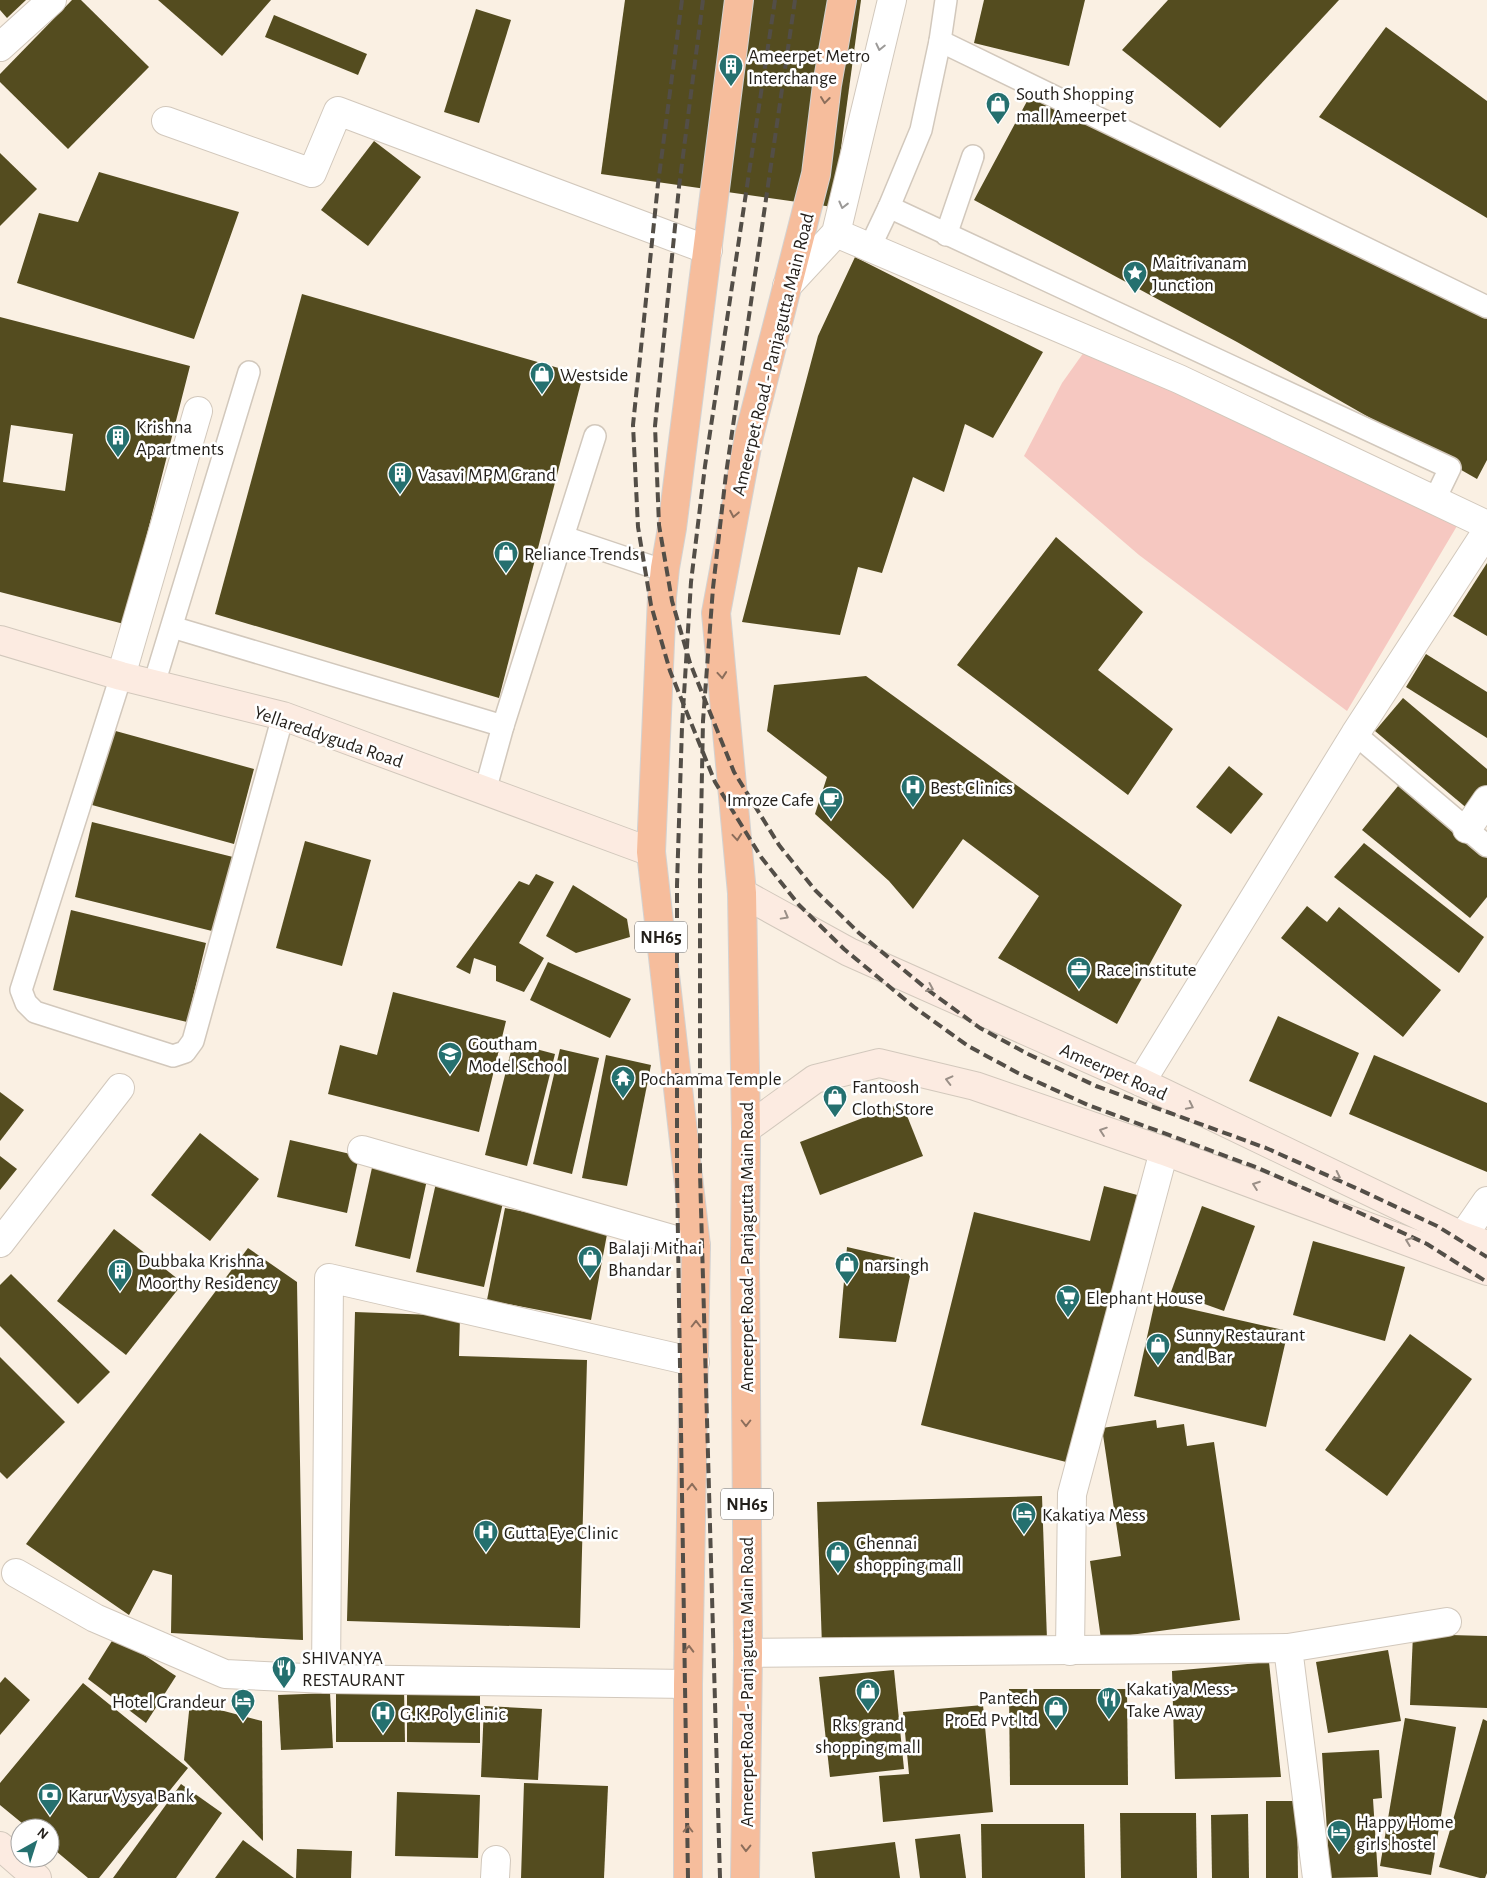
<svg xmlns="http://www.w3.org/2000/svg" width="1487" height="1878" font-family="'Alegreya Sans',sans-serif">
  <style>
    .green { fill: #f6c8c1 }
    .building { fill: #544c1f; fill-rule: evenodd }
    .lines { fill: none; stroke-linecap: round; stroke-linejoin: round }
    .lane-casing { stroke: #d2c8bc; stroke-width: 24 }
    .street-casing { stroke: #d2c8bc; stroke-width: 30 }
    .secondary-casing { stroke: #d2c8bc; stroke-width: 30 }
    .highway-casing { stroke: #d3d2d1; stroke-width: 30 }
    .lane { stroke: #fff; stroke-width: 21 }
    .street { stroke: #fff; stroke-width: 28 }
    .secondary { stroke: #fcebe1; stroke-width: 28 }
    .highway { stroke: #f6bd9c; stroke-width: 28 }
    .rail { stroke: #534e47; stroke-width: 4; stroke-dasharray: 10 5; stroke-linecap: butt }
    .oneway { stroke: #9c9a98 }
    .oneway2 { stroke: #8c6e5b }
    .oneway3 { stroke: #9a8f87 }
    .labels { text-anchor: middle; stroke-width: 5; stroke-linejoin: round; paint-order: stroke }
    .shield { fill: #fff; stroke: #65625f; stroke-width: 1 }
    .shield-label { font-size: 18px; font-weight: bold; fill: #231f1a }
    .poi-label { font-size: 19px; fill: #231f1a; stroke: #fff; text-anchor: start }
    .street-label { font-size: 19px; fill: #231f1a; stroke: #fff }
  </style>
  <rect width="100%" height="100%" fill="#faf0e3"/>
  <path class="green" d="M1089,345l368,181 -110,185 -208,-156 -115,-99 38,-73z"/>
  <g class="building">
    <path d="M0,0h26l-19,18 -7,-8z"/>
    <path d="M72,0h9l68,67 -81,82 -68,-67v-8z"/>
    <path d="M158,0h113l-49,56z"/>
    <path d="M625,0h236l-28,207 -232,-33z"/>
    <path d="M984,0h101l-16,66 -95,-23z"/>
    <path d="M1168,0h171l-119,128 -98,-78z"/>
    <path d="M476,9l35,11 -32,103 -35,-11z"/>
    <path d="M274,15l93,39 -9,21 -93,-38z"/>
    <path d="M1386,27l101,74v117l-168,-101z"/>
    <path d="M1033,90l454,223v147l-10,19 -240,-137 -263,-142z"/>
    <path d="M374,141l47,36 -53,69 -47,-36z"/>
    <path d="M0,153l37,36 -37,37z"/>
    <path d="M99,172l140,40 -45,127 -177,-56 22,-70 39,9z"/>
    <path d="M855,257l188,95 -50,86 -28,-14 -21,68 -31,-15 -31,96 -24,-6 -18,68 -98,-13 76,-286z"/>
    <path d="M302,294l281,81 -84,323 -284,-84z"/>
    <path d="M0,317l190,49 -66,258 -124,-32zM11,425l62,9 -8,57 -62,-9z"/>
    <path d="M1056,537l87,75 -45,58 75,59 -45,66 -171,-130z"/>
    <path d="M1487,563v73l-34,-20z"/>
    <path d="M1426,654l61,38v46l-81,-51z"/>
    <path d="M866,676l316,229 -65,119 -119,-66 41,-62 -76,-57 -50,70 -24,-28 -74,-67 12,-37 -60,-46 7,-46z"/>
    <path d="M1403,698l84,71v19l-18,22 -94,-79z"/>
    <path d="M112,730l142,39 -20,75 -142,-39z"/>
    <path d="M1229,766l34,28 -32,40 -35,-27z"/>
    <path d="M1403,780l84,69v48l-17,21 -108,-88z"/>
    <path d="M92,822l141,35 -17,75 -141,-35z"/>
    <path d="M305,841l66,19 -29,106 -66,-18z"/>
    <path d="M1364,843l120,94 -25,36 -125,-96z"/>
    <path d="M536,874l18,8 -35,61 25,15 -20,34 -28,-11v-15l-22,-8 -4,16 -14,-7 63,-86 10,4z"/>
    <path d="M573,885l54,34 3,18 -54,16 -30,-17z"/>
    <path d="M1307,906l20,16 12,-15 102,83 -38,47 -122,-99z"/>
    <path d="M71,910l135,33 -19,79 -134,-32z"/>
    <path d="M548,962l83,37 -21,39 -80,-38z"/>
    <path d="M393,992l113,29 -27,111 -151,-38 12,-49 37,10z"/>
    <path d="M1278,1016l81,37 -28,64 -82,-36z"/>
    <path d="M513,1043l42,11 -28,112 -42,-11z"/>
    <path d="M560,1049l39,9 -27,116 -39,-10z"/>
    <path d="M606,1055l45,10 -24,121 -45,-8z"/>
    <path d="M1374,1055l113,48v69l-138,-58z"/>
    <path d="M0,1092l24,18 -24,31z"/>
    <path d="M902,1103l21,53 -103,39 -20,-53z"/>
    <path d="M200,1133l59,46 -49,62 -59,-46z"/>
    <path d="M290,1140l69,16 -12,57 -70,-16z"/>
    <path d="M0,1156l17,13 -17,21z"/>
    <path d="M373,1163l55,12 -18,84 -55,-13z"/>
    <path d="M436,1183l68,15 -20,89 -68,-15z"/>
    <path d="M1104,1186l37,10 -67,268 -153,-39 53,-213 116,29z"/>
    <path d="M1202,1206l53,20 -31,85 -53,-19z"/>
    <path d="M505,1208l103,21 -17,91 -104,-20z"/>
    <path d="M114,1229l69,54 -57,72 -69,-54z"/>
    <path d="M1313,1241l92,26 -20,74 -92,-26z"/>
    <path d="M847,1247l66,15 -17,80 -57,-4z"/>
    <path d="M248,1248l49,34 6,358 -132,-7 1,-58 -19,-5 -24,45 -103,-71z"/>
    <path d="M11,1274l99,98 -32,32 -78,-78v-41z"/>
    <path d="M1155,1301l133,30 -22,96 -132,-31z"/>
    <path d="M355,1312l105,4 -1,40 128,4 -7,268 -233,-7z"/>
    <path d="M1410,1334l62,45 -85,117 -62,-46z"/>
    <path d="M0,1357l65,65 -58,57 -7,-7z"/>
    <path d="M1156,1420l1,8 27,-4 3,22 27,-4 26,178 -139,19 -11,-78 31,-5 -19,-128z"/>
    <path d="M1042,1496l5,144 -225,6 -5,-144z"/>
    <path d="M1413,1634l74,2v72l-77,-3z"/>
    <path d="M115,1636l61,40 -30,47 -58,-44z"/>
    <path d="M1388,1650l13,71 -73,12 -12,-71z"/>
    <path d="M1269,1662l12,115 -106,2 -3,-108z"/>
    <path d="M894,1670l10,99 -74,8 -11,-100z"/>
    <path d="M5,1677l25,23 -30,35v-52z"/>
    <path d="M83,1683l105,85 -89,110h-11l-38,-32v-18h-22l-28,-23v-22z"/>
    <path d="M336,1689h68l1,53h-69z"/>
    <path d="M1009,1689h118l1,96h-118z"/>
    <path d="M407,1692l73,1v50l-73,-1z"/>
    <path d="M330,1693l3,55 -52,2 -3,-55z"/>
    <path d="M190,1702l72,19 1,120 -79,-81z"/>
    <path d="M983,1705l10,107 -110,10 -4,-46 30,-2 -6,-62z"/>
    <path d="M484,1706l58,3 -4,71 -57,-3z"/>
    <path d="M1405,1718l51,9 -25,148 -51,-9z"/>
    <path d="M1483,1719l4,2v152l-2,5h-5l-41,-11z"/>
    <path d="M1379,1750l3,48 -9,1 5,78 -48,1 -8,-125z"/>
    <path d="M524,1783l84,3 -4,92h-83z"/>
    <path d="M181,1784l41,29 -46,65h-63z"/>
    <path d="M397,1792l83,3 -2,63 -83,-2z"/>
    <path d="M1266,1801h31l1,77h-32z"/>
    <path d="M1120,1813h76l1,65h-76z"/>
    <path d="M1248,1814l1,64h-37l-1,-63z"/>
    <path d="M981,1824h103l1,54h-103z"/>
    <path d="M960,1834l6,44h-46l-5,-39z"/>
    <path d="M243,1840l51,38h-79z"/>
    <path d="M895,1842l5,36h-85l-3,-26z"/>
    <path d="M297,1849l55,2 -1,27h-55z"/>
  </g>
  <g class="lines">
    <defs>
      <g id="lane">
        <path d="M940,41l547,266"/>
        <path d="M889,207l561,261 -15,31"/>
        <path d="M946,235l27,-79"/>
        <path d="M870,247l19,-40 32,-77 19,-89 6,-41"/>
        <path d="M564,537l101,34"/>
        <path d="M172,627l331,99 92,-290"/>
        <path d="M121,676l-100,314 5,13 9,9 138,44 12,-4 8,-11 90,-325"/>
        <path d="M154,684l95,-312"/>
        <path d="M1355,734l132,112"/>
        <path d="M485,791l18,-65"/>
      </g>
      <g id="street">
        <path d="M0,47l52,-47"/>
        <path d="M166,121l146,52 26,-62 370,139"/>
        <path d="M836,233l343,146 308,146"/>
        <path d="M787,286l49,-53 56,-233"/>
        <path d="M121,676l77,-265"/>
        <path d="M1467,829l20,-29"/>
        <path d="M1141,1082l214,-348 132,-203"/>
        <path d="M362,1150l334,96"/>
        <path d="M0,1243l120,-155"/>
        <path d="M1449,1256l38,-55"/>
        <path d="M16,1573l79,45 130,56 101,5 362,5"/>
        <path d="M1070,1651l2,-157 92,-343"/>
        <path d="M748,1653l540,-5"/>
        <path d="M326,1679l3,-401 366,84"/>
        <path d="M495,1878l1,-18"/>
        <path d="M1317,1878l-29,-230 159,-26"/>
      </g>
      <g id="secondary">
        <path d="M0,640l121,36 162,40 368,136"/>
        <path d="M742,893l107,59 292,130 321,154 25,9"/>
        <path d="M746,1129l69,-50 64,-16 96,23 189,65 323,120"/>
        <path d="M0,1846l37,32"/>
      </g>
      <g id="highway">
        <path d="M688,1878v-194l8,-438 -45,-394 11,-255 3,-29 7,-40 67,-528"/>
        <path d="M745,1878l3,-225 -3,-394 1,-130 -4,-236 -26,-280 33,-177 67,-262 11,-89 15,-85"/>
      </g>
    </defs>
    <use href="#lane" class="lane-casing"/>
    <use href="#street" class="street-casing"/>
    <use href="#secondary" class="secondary-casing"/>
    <use href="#highway" class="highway-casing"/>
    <use href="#lane" class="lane"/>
    <use href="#street" class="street"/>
    <use href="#secondary" class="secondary"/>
    <use href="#highway" class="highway"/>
    <g class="rail">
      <path d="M682,0l-24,184 -25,241 5,102 13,78 19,66 45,111 46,75 38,48 45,44 70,58 54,39 50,27 70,32 170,63 91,40 78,36 60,38"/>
      <path d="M703,0l-24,187 -24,239 4,99 13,76 18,62 44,109 45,73 36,45 44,43 69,57 52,38 48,26 68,32 170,62 92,41 79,37 50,31"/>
      <path d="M688,1878l-11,-704v-289l5,-158 9,-145 14,-116 70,-466"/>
      <path d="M720,1878l-20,-705v-300l3,-152 10,-133 13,-114 69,-474"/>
    </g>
  </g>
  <defs><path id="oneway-chevron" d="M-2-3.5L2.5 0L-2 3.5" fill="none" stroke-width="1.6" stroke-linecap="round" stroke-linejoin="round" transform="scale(1.25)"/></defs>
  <g class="oneway">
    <use href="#oneway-chevron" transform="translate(880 47) rotate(103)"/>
    <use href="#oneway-chevron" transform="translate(843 205) rotate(104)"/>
  </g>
  <g class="oneway2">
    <use href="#oneway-chevron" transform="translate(825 100) rotate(97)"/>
    <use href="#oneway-chevron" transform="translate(734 514) rotate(101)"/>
    <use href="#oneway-chevron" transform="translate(722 675) rotate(85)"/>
    <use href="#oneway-chevron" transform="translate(737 837) rotate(85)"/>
    <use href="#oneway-chevron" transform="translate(696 1324) rotate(-90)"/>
    <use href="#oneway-chevron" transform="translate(746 1423) rotate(90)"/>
    <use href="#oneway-chevron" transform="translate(692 1487) rotate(-89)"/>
    <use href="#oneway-chevron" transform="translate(689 1649) rotate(-89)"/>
    <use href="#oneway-chevron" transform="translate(688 1829) rotate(-90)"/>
    <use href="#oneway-chevron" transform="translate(746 1848) rotate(91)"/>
  </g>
  <g class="oneway3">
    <use href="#oneway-chevron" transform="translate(785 916) rotate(29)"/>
    <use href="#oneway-chevron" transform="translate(930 988) rotate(24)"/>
    <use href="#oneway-chevron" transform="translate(949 1080) rotate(-166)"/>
    <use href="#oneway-chevron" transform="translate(1190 1106) rotate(26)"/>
    <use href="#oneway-chevron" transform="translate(1103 1131) rotate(-161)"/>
    <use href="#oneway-chevron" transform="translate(1337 1176) rotate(26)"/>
    <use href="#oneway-chevron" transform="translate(1256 1185) rotate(-160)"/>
    <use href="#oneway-chevron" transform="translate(1409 1241) rotate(-159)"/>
  </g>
  <defs>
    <symbol id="building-pin" viewBox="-11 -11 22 30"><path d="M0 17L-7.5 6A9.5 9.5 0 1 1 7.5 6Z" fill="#25706f" stroke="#fff"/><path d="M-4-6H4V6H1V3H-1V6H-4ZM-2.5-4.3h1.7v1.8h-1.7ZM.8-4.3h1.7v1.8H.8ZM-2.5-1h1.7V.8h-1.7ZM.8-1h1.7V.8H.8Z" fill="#fff"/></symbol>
    <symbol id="shop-pin" viewBox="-11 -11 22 30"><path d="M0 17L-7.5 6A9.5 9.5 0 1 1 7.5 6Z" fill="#25706f" stroke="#fff"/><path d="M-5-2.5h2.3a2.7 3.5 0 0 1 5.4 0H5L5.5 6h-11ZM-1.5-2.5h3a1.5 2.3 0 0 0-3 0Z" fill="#fff"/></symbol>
    <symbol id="sight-pin" viewBox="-11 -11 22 30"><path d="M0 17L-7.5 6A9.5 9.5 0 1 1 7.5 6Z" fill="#25706f" stroke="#fff"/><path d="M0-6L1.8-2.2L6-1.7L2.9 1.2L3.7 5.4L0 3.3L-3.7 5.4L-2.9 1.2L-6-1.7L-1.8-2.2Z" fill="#fff"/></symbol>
    <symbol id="hospital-pin" viewBox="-11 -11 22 30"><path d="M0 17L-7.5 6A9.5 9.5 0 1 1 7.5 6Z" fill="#25706f" stroke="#fff"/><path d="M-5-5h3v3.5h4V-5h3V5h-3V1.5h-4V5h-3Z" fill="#fff"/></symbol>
    <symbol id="cafe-pin" viewBox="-11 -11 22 30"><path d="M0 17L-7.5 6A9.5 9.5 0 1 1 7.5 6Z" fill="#25706f" stroke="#fff"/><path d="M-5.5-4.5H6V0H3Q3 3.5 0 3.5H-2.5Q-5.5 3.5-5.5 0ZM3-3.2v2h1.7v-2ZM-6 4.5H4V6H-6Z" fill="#fff"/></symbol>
    <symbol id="office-pin" viewBox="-11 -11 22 30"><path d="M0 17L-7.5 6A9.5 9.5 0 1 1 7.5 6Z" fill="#25706f" stroke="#fff"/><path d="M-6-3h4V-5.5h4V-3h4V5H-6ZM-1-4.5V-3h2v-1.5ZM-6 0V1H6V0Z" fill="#fff"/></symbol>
    <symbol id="school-pin" viewBox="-11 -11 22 30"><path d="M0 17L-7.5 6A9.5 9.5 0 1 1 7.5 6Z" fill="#25706f" stroke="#fff"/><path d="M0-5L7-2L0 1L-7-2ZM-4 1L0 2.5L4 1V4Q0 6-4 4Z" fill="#fff"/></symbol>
    <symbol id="temple-pin" viewBox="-11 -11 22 30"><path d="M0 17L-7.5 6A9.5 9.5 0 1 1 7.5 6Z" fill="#25706f" stroke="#fff"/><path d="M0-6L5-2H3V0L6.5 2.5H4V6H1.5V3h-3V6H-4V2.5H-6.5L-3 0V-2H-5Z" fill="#fff"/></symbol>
    <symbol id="supermarket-pin" viewBox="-11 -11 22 30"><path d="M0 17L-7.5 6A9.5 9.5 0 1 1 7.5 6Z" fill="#25706f" stroke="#fff"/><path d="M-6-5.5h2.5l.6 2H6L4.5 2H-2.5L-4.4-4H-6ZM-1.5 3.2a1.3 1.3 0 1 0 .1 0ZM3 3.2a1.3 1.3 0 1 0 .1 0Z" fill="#fff"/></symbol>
    <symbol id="hotel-pin" viewBox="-11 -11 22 30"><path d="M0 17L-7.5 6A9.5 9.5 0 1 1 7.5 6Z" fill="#25706f" stroke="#fff"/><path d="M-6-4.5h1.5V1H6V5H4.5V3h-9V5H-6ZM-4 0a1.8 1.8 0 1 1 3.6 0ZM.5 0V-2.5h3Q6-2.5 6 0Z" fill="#fff"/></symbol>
    <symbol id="restaurant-pin" viewBox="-11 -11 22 30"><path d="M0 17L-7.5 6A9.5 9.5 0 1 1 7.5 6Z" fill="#25706f" stroke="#fff"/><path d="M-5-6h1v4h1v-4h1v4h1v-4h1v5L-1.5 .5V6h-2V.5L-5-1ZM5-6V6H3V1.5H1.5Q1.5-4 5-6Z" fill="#fff"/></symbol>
    <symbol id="bank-pin" viewBox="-11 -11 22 30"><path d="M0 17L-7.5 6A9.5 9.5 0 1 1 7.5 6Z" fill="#25706f" stroke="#fff"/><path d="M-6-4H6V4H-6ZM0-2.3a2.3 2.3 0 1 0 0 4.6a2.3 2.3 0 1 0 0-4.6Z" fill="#fff"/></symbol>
  </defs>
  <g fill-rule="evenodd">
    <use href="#building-pin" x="717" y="52" width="28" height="38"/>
    <use href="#shop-pin" x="984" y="90" width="28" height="38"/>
    <use href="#sight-pin" x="1121" y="259" width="28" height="38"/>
    <use href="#shop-pin" x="528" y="360" width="28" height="38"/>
    <use href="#building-pin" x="104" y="423" width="28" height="38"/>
    <use href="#building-pin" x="386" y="460" width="28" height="38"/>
    <use href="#shop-pin" x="492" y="539" width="28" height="38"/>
    <use href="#hospital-pin" x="899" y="773" width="28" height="38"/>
    <use href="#cafe-pin" x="817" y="785" width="28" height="38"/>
    <use href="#office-pin" x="1065" y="955" width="28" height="38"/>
    <use href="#school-pin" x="436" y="1040" width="28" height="38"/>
    <use href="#temple-pin" x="609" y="1064" width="28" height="38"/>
    <use href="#shop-pin" x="821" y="1083" width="28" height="38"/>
    <use href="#shop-pin" x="576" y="1244" width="28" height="38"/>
    <use href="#shop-pin" x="833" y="1250" width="28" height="38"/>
    <use href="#building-pin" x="106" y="1257" width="28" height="38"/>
    <use href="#supermarket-pin" x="1054" y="1283" width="28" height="38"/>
    <use href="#shop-pin" x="1144" y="1331" width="28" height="38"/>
    <use href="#hotel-pin" x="1010" y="1500" width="28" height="38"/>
    <use href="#hospital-pin" x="472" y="1518" width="28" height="38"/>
    <use href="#shop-pin" x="824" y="1539" width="28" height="38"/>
    <use href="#restaurant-pin" x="270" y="1654" width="28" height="38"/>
    <use href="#shop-pin" x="854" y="1677" width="28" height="38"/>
    <use href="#restaurant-pin" x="1095" y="1685" width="28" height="38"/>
    <use href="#hotel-pin" x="229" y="1687" width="28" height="38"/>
    <use href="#shop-pin" x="1042" y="1694" width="28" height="38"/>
    <use href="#hospital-pin" x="369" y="1699" width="28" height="38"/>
    <use href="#bank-pin" x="36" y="1781" width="28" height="38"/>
    <use href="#hotel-pin" x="1325" y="1818" width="28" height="38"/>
  </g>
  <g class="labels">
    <g class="shield">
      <rect x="635" y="921.5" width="52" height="31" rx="4"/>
      <rect x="721" y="1488.5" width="52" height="31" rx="4"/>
    </g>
    <g class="shield-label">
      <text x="661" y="943">NH65</text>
      <text x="747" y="1510">NH65</text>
    </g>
    <g class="poi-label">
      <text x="748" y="62">Ameerpet Metro<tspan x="748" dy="22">Interchange</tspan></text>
      <text x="1016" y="100">South Shopping<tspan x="1016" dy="22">mall Ameerpet</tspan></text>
      <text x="1152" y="269">Maitrivanam<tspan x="1152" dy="22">Junction</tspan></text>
      <text x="560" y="381">Westside</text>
      <text x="136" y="433">Krishna<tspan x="136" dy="22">Apartments</tspan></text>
      <text x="418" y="481">Vasavi MPM Grand</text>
      <text x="524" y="560">Reliance Trends</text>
      <text x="930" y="794">Best Clinics</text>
      <text x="814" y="806" text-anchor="end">Imroze Cafe</text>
      <text x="1096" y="976">Race institute</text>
      <text x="468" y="1050">Goutham<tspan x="468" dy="22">Model School</tspan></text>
      <text x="640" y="1085">Pochamma Temple</text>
      <text x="852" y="1093">Fantoosh<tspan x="852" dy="22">Cloth Store</tspan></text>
      <text x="608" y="1254">Balaji Mithai<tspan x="608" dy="22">Bhandar</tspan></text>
      <text x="138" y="1267">Dubbaka Krishna<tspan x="138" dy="22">Moorthy Residency</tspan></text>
      <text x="864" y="1271">narsingh</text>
      <text x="1086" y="1304">Elephant House</text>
      <text x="1176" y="1341">Sunny Restaurant<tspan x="1176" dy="22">and Bar</tspan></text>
      <text x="1042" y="1521">Kakatiya Mess</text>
      <text x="504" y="1539">Gutta Eye Clinic</text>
      <text x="856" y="1549">Chennai<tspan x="856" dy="22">shopping mall</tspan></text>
      <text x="302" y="1664">SHIVANYA<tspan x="302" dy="22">RESTAURANT</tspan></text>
      <text x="1126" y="1695">Kakatiya Mess-<tspan x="1126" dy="22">Take Away</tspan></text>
      <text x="1038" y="1704" text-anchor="end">Pantech<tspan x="1038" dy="22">ProEd Pvt ltd</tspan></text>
      <text x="226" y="1708" text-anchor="end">Hotel Grandeur</text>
      <text x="400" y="1720">G.K.Poly Clinic</text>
      <text x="868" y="1731" text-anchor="middle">Rks grand<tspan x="868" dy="22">shopping mall</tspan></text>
      <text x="68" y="1802">Karur Vysya Bank</text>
      <text x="1356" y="1828">Happy Home<tspan x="1356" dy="22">girls hostel</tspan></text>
    </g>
    <g class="street-label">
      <text transform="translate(772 354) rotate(-76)" y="7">Ameerpet Road - Panjagutta Main Road</text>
      <text transform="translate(329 736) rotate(19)" y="7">Yellareddyguda Road</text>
      <text transform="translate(1114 1071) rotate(24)" y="7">Ameerpet Road</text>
      <text transform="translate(746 1247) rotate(-90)" y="7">Ameerpet Road - Panjagutta Main Road</text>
      <text transform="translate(746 1682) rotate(-90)" y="7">Ameerpet Road - Panjagutta Main Road</text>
    </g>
  </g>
  <g transform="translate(35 1843) rotate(39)"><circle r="24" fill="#ffffff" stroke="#a7a5a3"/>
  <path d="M0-4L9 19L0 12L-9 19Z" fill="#25706f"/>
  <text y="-8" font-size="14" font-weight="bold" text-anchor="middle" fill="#231f1a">N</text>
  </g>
</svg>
